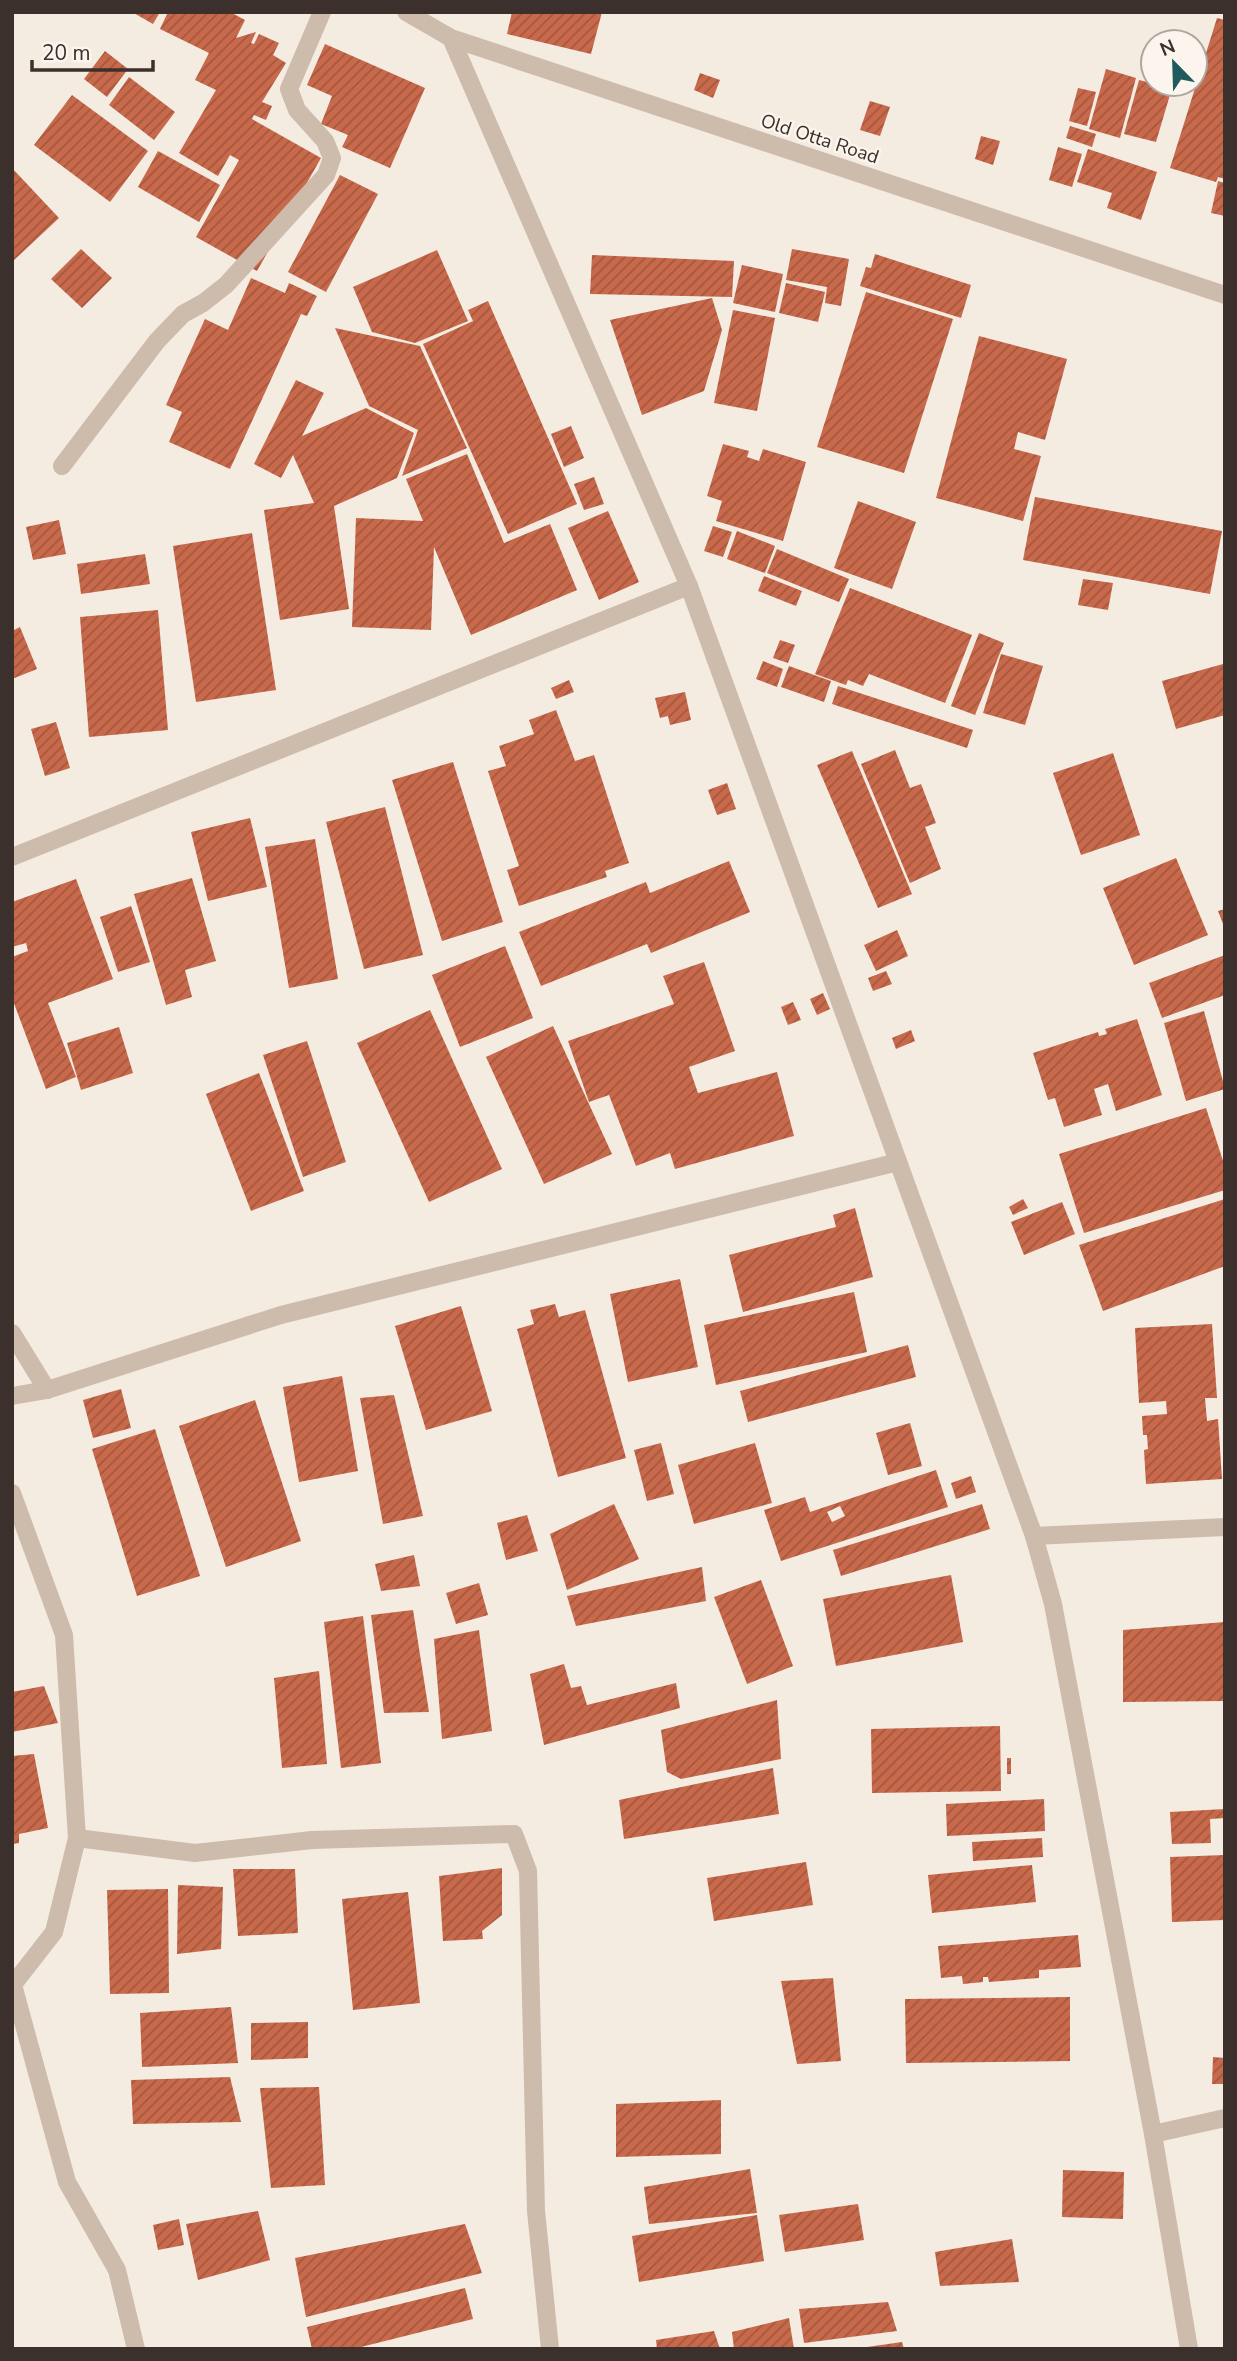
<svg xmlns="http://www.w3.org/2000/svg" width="1237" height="2361" font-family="'Nunito Sans',sans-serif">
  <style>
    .building { fill: url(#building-hatch); fill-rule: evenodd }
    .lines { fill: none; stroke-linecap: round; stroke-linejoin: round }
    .minor { stroke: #cdbbac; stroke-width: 18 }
    .labels { text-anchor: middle; stroke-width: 5; stroke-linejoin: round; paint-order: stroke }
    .street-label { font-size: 19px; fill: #3b302b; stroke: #fbf5ee }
  </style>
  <defs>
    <pattern id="building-hatch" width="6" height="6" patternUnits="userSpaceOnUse" patternTransform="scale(1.75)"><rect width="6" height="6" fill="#c8694b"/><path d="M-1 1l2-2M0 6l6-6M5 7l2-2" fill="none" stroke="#a4573f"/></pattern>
  </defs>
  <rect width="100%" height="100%" fill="#f4ebe1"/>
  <g class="building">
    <path d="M132,12h28l-7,12z"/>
    <path d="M168,12h62l15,8 -9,18 20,-6 -5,11 3,1 5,-10 20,9 -6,12 13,8 -24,39 10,4 -6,14 -12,-5 -2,4 69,39 -64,113 -61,-34 43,-77 -9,-5 -12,21 -39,-23 37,-63 -21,-10 14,-27 -49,-24z"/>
    <path d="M512,12h90l-11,42 -84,-20z"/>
    <path d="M1217,18l8,2v159l-7,-2 -2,5 -46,-14z"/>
    <path d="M325,44l100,44 -35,80 -48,-21 6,-12 -27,-11 11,-28 -25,-11z"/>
    <path d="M105,51l23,18 -21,28 -23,-18z"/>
    <path d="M1106,69l30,9 -16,60 -31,-9z"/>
    <path d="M700,73l20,7 -7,18 -19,-8z"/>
    <path d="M129,77l46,35 -21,28 -45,-35z"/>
    <path d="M1139,80l33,8 -16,54 -32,-8z"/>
    <path d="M1078,88l18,4 -9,34 -18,-5z"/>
    <path d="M72,95l76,56 -38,51 -76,-57z"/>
    <path d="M870,101l20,6 -10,29 -20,-6z"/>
    <path d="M1070,126l26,8 -4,13 -26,-9z"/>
    <path d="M981,136l19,5 -7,24 -18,-6z"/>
    <path d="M1058,147l24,7 -10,33 -23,-7z"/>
    <path d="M1088,149l69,23 -16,48 -34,-12 5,-15 -35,-11z"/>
    <path d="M158,151l62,34 -21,37 -61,-35z"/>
    <path d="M12,168l47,50 -47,44z"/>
    <path d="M340,175l38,19 -52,98 -38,-20z"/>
    <path d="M1218,181l7,2v33l-14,-3z"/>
    <path d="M81,249l31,29 -30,30 -31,-29z"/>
    <path d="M792,249l57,10 -8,47 -16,-3 2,-16 -41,-7z"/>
    <path d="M437,250l31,71 -53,22 -43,-11 -19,-45z"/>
    <path d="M875,254l96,31 -10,33 -101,-32 6,-19 5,1z"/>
    <path d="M592,255l142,6 -2,36 -142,-3z"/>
    <path d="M742,265l41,9 -8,38 -42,-9z"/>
    <path d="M251,278l34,15 4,-10 28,13 -10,20 -6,-2 -71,155 -61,-27 13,-30 -16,-7 39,-86 23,11z"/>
    <path d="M786,283l39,9 -7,30 -39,-9z"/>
    <path d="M866,292l87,27 -49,154 -87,-26z"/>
    <path d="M712,298l10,32 -18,61 -62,24 -32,-95z"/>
    <path d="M488,301l89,203 -69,30 -85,-190 50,-23 -5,-11z"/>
    <path d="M733,310l42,8 -18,93 -43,-8z"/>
    <path d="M335,328l85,18 47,102 -65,28 16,-46 -49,-24z"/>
    <path d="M979,336l88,23 -22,81 -27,-8 -4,17 27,7 -18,65 -87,-23z"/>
    <path d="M296,380l28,13 -22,43 64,-28 48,25 -17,45 -63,28 15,103 -69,11 -16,-110 50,-7 -21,-48 -12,23 -27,-14z"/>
    <path d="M571,426l13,32 -20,9 -13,-33z"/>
    <path d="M723,444l26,7 -2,6 12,4 4,-12 43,13 -23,79 -67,-20 6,-20 -15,-5z"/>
    <path d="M467,454l37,89 46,-19 27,66 -106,45 -37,-88 -3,83 -79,-3 4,-109 67,3 -17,-42z"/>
    <path d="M594,477l10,27 -20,6 -10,-26z"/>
    <path d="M1035,497l187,34 -12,63 -187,-34z"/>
    <path d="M858,501l58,21 -24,67 -58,-21z"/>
    <path d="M608,511l31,71 -40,18 -31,-72z"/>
    <path d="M59,520l7,34 -33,6 -7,-33z"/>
    <path d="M713,526l19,6 -9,25 -19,-6z"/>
    <path d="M737,531l38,15 -10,27 -38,-14z"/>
    <path d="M252,533l24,157 -80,12 -23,-156z"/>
    <path d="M777,549l72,30 -10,23 -72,-29z"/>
    <path d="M145,554l5,30 -69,10 -4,-30z"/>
    <path d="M764,576l38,15 -6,15 -38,-15z"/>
    <path d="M1083,579l30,4 -5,27 -30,-5z"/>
    <path d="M850,588l122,47 -27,68 -76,-29 -6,12 -15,-6 -2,5 -31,-11z"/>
    <path d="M158,610l10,120 -79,7 -9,-120z"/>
    <path d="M20,627l17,42 -25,10v-48z"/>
    <path d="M979,633l25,10 -29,72 -24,-9z"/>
    <path d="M780,640l15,5 -7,18 -15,-5z"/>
    <path d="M1001,654l42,12 -18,59 -42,-12z"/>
    <path d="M763,661l20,8 -6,18 -21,-8z"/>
    <path d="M1223,664l2,7v44l-49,14 -14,-48z"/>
    <path d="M789,666l42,15 -7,21 -43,-15z"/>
    <path d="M569,680l5,12 -18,7 -5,-11z"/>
    <path d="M838,686l135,44 -6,18 -135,-44z"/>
    <path d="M685,692l6,28 -21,5 -2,-9 -8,2 -5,-20z"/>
    <path d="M556,710l19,51 19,-6 35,108 -24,8 2,6 -88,29 -12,-36 12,-4 -31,-95 18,-5 -7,-20 35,-12 -5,-14z"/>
    <path d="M56,722l14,46 -25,8 -14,-47z"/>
    <path d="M895,750l15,38 11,-4 15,39 -11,4 16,42 -31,14 -49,-119z"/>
    <path d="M852,751l60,143 -34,14 -61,-143z"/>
    <path d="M1113,753l27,82 -59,20 -28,-82z"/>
    <path d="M453,762l50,160 -61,19 -50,-161z"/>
    <path d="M727,783l9,26 -19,6 -9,-25z"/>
    <path d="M385,807l38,148 -59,14 -38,-147z"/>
    <path d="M250,818l17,69 -59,14 -17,-69z"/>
    <path d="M315,839l23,140 -49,9 -24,-141z"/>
    <path d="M1176,858l32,77 -74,30 -31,-77z"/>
    <path d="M729,861l21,51 -99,41 -4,-9 -106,42 -22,-54 127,-50 4,11z"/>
    <path d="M192,878l24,83 -31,9 7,27 -26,8 -32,-111z"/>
    <path d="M76,879l37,100 -65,24 28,74 -30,12 -34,-91v-41l16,-6 -2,-8 -14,4v-45z"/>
    <path d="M131,906l19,56 -32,10 -18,-55z"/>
    <path d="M1225,909v20l-7,-18z"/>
    <path d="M897,930l11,26 -32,15 -12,-26z"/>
    <path d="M505,946l28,72 -73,29 -28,-72z"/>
    <path d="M1225,955v40l-63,23 -13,-35z"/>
    <path d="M704,962l31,89 -46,16 9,26 79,-21 17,64 -119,33 -5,-16 -34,13 -27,-71 -20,7 -21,-61 106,-37 -11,-28z"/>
    <path d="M886,971l6,13 -19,7 -5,-13z"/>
    <path d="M823,993l7,16 -13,6 -7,-16z"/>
    <path d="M793,1002l8,18 -13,5 -7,-18z"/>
    <path d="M430,1010l72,159 -73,33 -72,-159z"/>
    <path d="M1204,1011l21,78 -39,12 -22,-78z"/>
    <path d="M1137,1019l25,76 -46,16 -8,-27 -14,5 8,26 -38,12 -9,-29 -7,2 -15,-47 65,-21 1,4 8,-2 -2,-5z"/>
    <path d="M553,1026l59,128 -68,30 -58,-127z"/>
    <path d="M119,1027l14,46 -52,17 -14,-47z"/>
    <path d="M911,1030l4,11 -19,8 -4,-11z"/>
    <path d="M307,1041l39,121 -43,15 -40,-122z"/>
    <path d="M259,1073l45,118 -53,20 -45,-117z"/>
    <path d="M1206,1108l19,59v23l-141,43 -25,-79z"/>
    <path d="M1023,1199l5,9 -15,7 -4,-8z"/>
    <path d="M1225,1199v67l-122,45 -24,-66z"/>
    <path d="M1062,1202l13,32 -51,21 -13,-33z"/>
    <path d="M855,1208l18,69 -130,35 -14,-57 107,-28 -3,-12z"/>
    <path d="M680,1279l18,88 -70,15 -18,-88z"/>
    <path d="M854,1292l13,60 -151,33 -12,-60z"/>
    <path d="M555,1304l4,13 26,-7 41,148 -68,19 -41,-148 17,-5 -4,-14z"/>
    <path d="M461,1306l31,105 -66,19 -31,-104z"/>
    <path d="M1212,1324l5,74h-12l2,23 11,-2 4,60 -76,5 -2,-34 4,-1 -1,-14h-4l-1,-19 25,-2 -1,-13 -27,2 -4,-75z"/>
    <path d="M908,1345l8,32 -168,45 -8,-31z"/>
    <path d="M342,1376l16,95 -59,11 -16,-95z"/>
    <path d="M121,1389l10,39 -38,10 -10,-38z"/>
    <path d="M394,1395l29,121 -40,8 -23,-126z"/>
    <path d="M255,1400l46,141 -75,26 -47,-141z"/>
    <path d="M910,1423l12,43 -34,9 -12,-42z"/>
    <path d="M155,1429l45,147 -63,20 -45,-147z"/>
    <path d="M661,1443l13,51 -27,7 -13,-51z"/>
    <path d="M755,1443l17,60 -78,21 -16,-59z"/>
    <path d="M936,1470l12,37 -167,54 -17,-51 41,-13 5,15zM840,1506l5,10 -13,6 -5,-10z"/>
    <path d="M971,1476l5,16 -20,7 -5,-16z"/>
    <path d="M614,1504l25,55 -72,31 -17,-56z"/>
    <path d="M982,1504l8,25 -149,47 -8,-26z"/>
    <path d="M527,1515l11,36 -32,9 -9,-37z"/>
    <path d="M414,1555l6,31 -39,5 -6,-27z"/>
    <path d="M702,1567l4,34 -130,25 -9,-30z"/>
    <path d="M951,1575l12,67 -127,24 -13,-67z"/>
    <path d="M761,1580l32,86 -46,18 -33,-87z"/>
    <path d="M479,1583l9,32 -32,9 -10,-31z"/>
    <path d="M413,1610l16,102 -45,1 -13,-98z"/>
    <path d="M363,1616l18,147 -40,5 -17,-146z"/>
    <path d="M1225,1622v79l-102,1v-72z"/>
    <path d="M479,1630l13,101 -50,8 -8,-100z"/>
    <path d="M564,1664l7,24 10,-2 6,19 89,-22 4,25 -136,37 -14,-71z"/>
    <path d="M319,1671l8,93 -45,4 -8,-90z"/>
    <path d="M44,1686l14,37 -46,9v-40z"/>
    <path d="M777,1700l4,59 -100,20 -14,-7 -6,-42z"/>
    <path d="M1000,1726l1,65 -129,2 -1,-64z"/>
    <path d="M34,1754l14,74 -29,6v9l-7,1v-88z"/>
    <rect x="1007" y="1758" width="4" height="16"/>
    <path d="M773,1768l6,46 -155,25 -5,-39z"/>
    <path d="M1044,1799l1,32 -98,5 -1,-32z"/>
    <path d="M1225,1809v9l-15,1 1,24 -39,1 -2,-32z"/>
    <path d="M1042,1838l1,19 -70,4 -1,-19z"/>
    <path d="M1225,1855v65l-53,2 -2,-65z"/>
    <path d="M806,1862l7,43 -99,16 -7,-43z"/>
    <path d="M1032,1865l4,37 -104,11 -4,-38z"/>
    <path d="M502,1868v47l-20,16 1,8 -40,2 -4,-65z"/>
    <path d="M233,1869h62l3,64 -60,3z"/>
    <path d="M178,1885l45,2 -2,62 -44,5z"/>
    <path d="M168,1889l1,104 -59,1 -3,-104z"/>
    <path d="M408,1892l12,111 -67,7 -11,-111z"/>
    <path d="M1078,1935l3,32 -42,3v8l-50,4 -1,-5h-5v5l-20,2 -1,-8 -21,2 -3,-32z"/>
    <path d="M833,1978l8,83 -44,3 -16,-83z"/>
    <path d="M1070,1997v64l-164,2 -1,-64z"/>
    <path d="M231,2007l7,56 -96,4 -2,-54z"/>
    <path d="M308,2022v36l-57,2v-37z"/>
    <path d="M1213,2057l12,1v26h-13z"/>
    <path d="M230,2077l11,45 -108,2 -2,-44z"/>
    <path d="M319,2087l6,98 -54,3 -11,-100z"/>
    <path d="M721,2100v54l-105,3v-53z"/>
    <path d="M750,2169l7,44 -108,11 -5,-37z"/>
    <path d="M1063,2170l61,2 -1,47 -61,-2z"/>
    <path d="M858,2204l6,36 -79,12 -6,-37z"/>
    <path d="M258,2211l12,49 -72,20 -12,-56z"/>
    <path d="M757,2215l7,46 -125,21 -7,-46z"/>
    <path d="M179,2219l5,26 -26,5 -5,-25z"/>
    <path d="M465,2224l17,49 -176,44 -11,-59z"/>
    <path d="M1012,2239l7,43 -79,4 -5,-34z"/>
    <path d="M465,2288l8,31 -120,30h-41l-5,-22z"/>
    <path d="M888,2302l9,29 -93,12 -5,-34z"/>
    <path d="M789,2318l5,31h-60l-2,-17z"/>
    <path d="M714,2331l6,18h-63l-1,-9z"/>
    <path d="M902,2342l2,7h-37v-2z"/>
  </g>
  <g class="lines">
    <g class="minor">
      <path d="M406,12l45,26 774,257"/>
      <path d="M62,466l95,-125 26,-27 20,-11 23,-18 100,-110 6,-17 -7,-17 -28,-31 -8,-21 33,-77"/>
      <path d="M689,586l345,950 19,68 100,530 36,215"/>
      <path d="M12,857l677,-271 -238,-548"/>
      <path d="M12,1333l35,57"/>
      <path d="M12,1396l35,-6 234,-75 617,-153"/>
      <path d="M12,1493l52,142 13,203 -23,94 -42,54"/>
      <path d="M1034,1536l191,-9"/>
      <path d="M77,1838l118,15 117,-13 202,-6 14,37 8,340 14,138"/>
      <path d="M13,1985l54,197 50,88 19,79"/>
      <path d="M1153,2134l72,-16"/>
    </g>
  </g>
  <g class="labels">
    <g class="street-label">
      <text transform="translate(820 138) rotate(18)" y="7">Old Otta Road</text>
    </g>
  </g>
  <rect width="1237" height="2361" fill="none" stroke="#3b302b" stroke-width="28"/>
  <g transform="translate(1174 63) rotate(337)"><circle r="33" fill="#fbf5ee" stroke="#aea6a0" stroke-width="2"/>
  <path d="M0-5L12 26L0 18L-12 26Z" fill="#1f5a5e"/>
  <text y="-10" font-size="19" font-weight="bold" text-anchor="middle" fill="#3b302b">N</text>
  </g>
  <path d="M32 60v10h121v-10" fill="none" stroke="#3b302b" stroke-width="3.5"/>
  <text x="42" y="60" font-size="21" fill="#3b302b" stroke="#fbf5ee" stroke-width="5" paint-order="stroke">20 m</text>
</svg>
